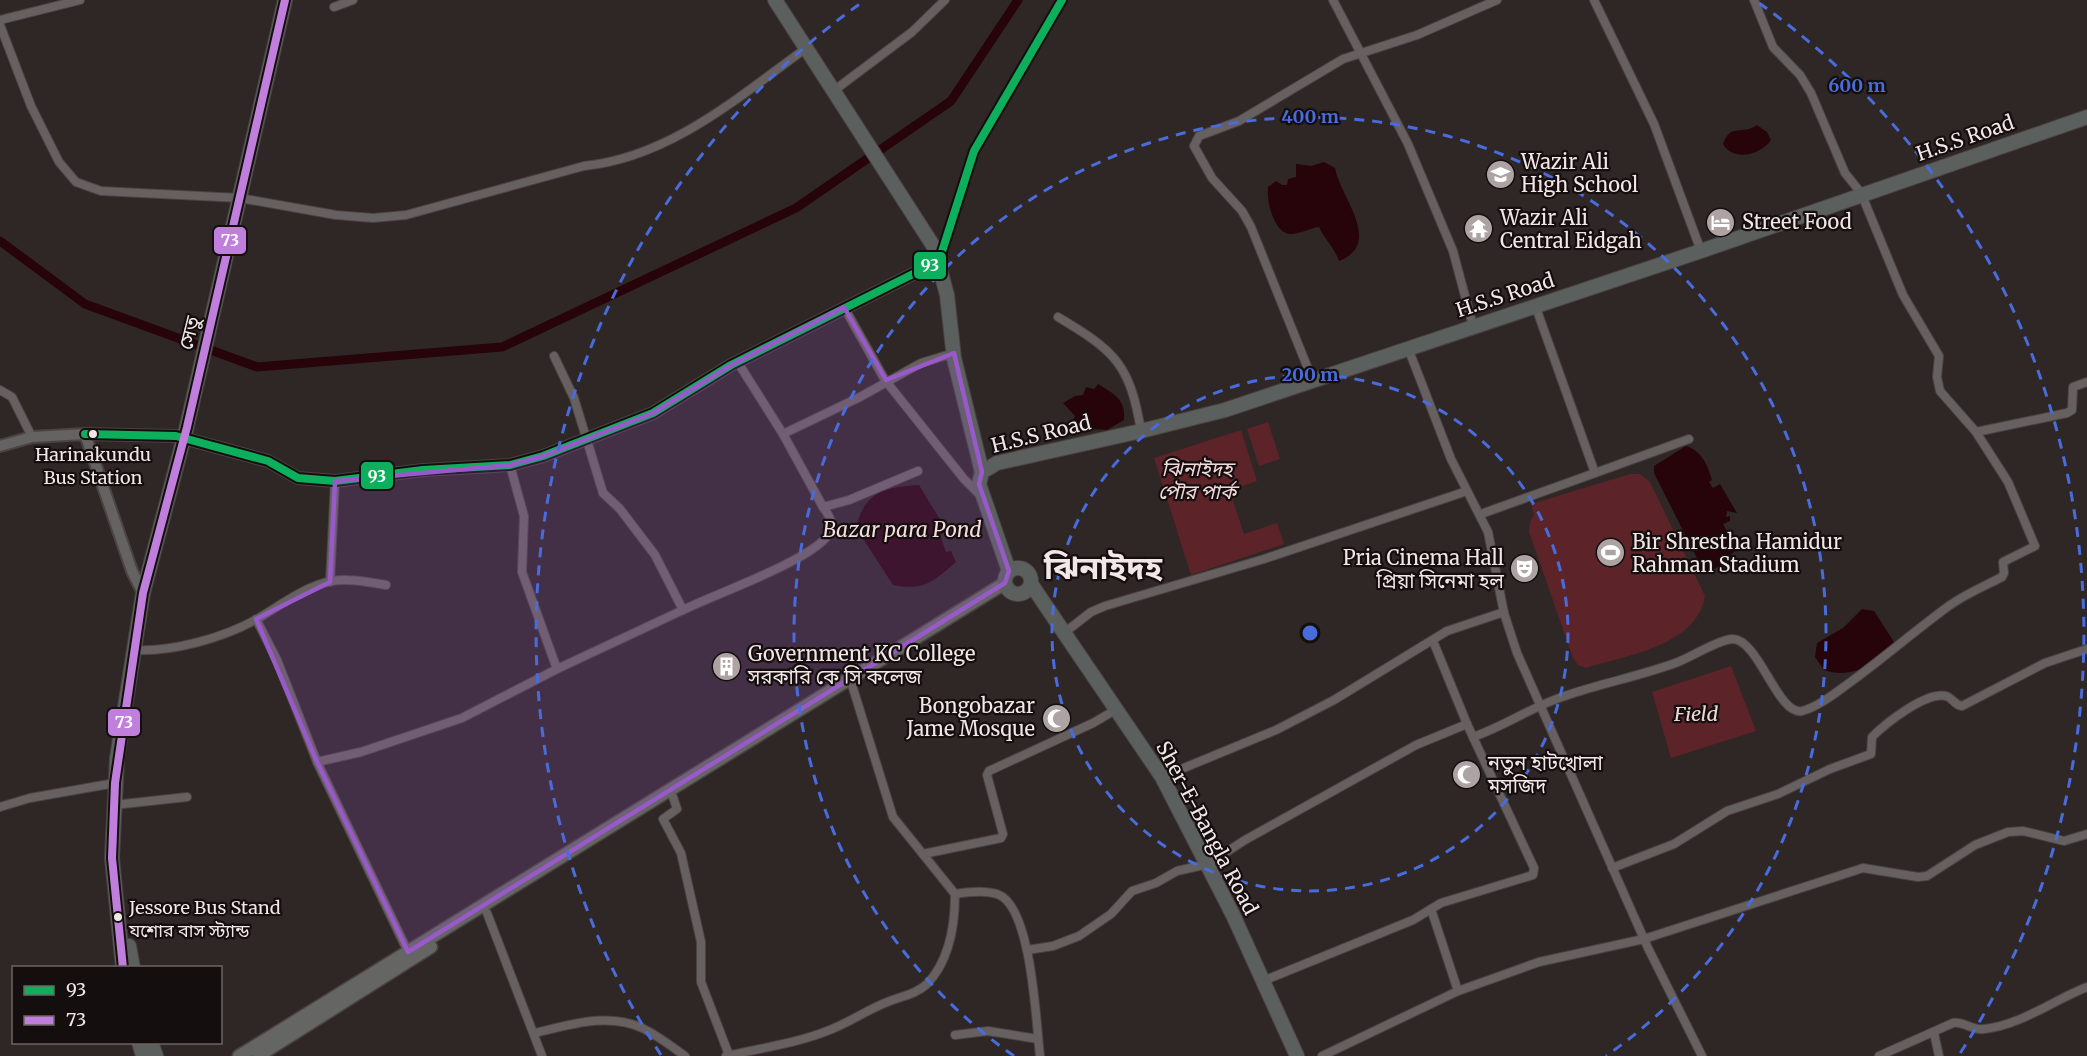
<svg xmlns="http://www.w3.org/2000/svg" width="2087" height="1056" font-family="Merriweather,'Noto Sans Bengali',serif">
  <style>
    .green { fill: #5c2329 }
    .water { fill: #270409 }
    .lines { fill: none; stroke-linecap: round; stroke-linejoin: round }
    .canal { stroke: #270409; stroke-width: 9 }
    .street-casing { stroke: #4b4343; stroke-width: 10 }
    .secondary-casing { stroke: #4b4343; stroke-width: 14 }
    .primary-casing { stroke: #4b4343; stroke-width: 15 }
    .highway-casing { stroke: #4b4343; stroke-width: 16 }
    .street { stroke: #676060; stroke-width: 8 }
    .secondary { stroke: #656262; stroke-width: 10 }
    .primary { stroke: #656563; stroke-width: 12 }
    .highway { stroke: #5b5f5d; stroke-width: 14 }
    .highway-bridge-casing { stroke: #4b4343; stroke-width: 16; stroke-linecap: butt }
    .highway-bridge { stroke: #5b5f5d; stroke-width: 14 }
    .bus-1-casing { stroke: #150e0e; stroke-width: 12 }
    .bus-2-casing { stroke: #150e0e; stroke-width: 12 }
    .bus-1 { stroke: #0daf5c; stroke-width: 8 }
    .bus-2 { stroke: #c07fdc; stroke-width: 8 }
    .marked { fill: #995ac9; fill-opacity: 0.2; stroke: #995ac9; stroke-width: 4.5; stroke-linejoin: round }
    .ring { fill: none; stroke: #486cdb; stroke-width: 3; stroke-dasharray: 10 8 }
    .bus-dot { fill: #f2e6e6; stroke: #150e0e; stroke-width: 2 }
    .labels { text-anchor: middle; stroke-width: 4.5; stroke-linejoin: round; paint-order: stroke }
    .bus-label { font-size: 18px; fill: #f2e6e6; stroke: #150e0e }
    .street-label { font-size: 20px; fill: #f2e6e6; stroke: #150e0e }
    .poi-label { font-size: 20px; fill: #f2e6e6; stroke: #150e0e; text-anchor: start }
    .park-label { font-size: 20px; font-style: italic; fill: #f1d8d9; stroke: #150e0e }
    .water-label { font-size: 21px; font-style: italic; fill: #f5dcdd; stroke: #150e0e }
    .town-label { font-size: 32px; font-weight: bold; fill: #f2e6e6; stroke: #150e0e }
    .centre { fill: #486cdb; stroke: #150e0e; stroke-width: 3 }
    .ring-label { font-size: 18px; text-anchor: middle; font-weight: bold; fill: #486cdb; stroke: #150e0e; stroke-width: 4.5; stroke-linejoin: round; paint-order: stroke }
    .line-badge { stroke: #150e0e; stroke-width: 2 }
    .badge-label { font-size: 16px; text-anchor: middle; font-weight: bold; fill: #fff }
  </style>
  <rect width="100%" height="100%" fill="#2f2626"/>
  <g class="green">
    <path d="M1268,422l12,37 -21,7 -12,-37z"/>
    <path d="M1241,430l16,51 -27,10 14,43 33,-11 7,21 -93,31 -37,-117z"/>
    <path d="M1630,474h10l10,8 55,114c-9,51 -79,59 -119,72l-8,-3 -5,-7 -44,-126 1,-10 4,-7 -3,-11z"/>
    <path d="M1731,666l25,65 -85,27 -19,-66z"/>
  </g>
  <g class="water">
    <path d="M1757,125l10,7 4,8c-10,15 -38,22 -48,4 8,-22 19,-8 34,-19z"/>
    <path d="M1324,162l11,6c5,29 49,75 4,93 -5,-14 -14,-21 -20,-34 -9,1 -19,7 -28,7 -17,0 -25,-34 -23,-47l8,-6 6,4h5l1,-6 8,-2v-13l15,2z"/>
    <path d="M1098,384c16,10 28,15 26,36l-17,10 -31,-2 -4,-6 3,-6 -12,-13 12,-7 8,-1 3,-8 8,2z"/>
    <path d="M1686,446c15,4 22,19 26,34l-3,2 4,6 7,-4 17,29 -10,-2 -1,6 4,-1v5l-7,3 14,26 -6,4 1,5 -27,15 -51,-101v-7z"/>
    <path d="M919,485l28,46 -7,4 6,17 5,-1 5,11c-23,20 -32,29 -63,23l-37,-57c8,-36 29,-41 63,-43z"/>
    <path d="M1862,609l12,2 20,31c-16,21 -42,38 -70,28l-9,-13 2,-14 26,-15z"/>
  </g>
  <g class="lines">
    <path class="canal" d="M0,241l85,63 172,63 245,-20 294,-139 155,-107 67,-101"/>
    <defs>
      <g id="street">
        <path d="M1333,0l75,144 45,107 20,75"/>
        <path d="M1594,0l60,124 47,127"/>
        <path d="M334,7l19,-7"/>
        <path d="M0,20l80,-20"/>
        <path d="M0,25l31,81 28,56 17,20 25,9 139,7 96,17 37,3 33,-3 178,-49c86,-9 153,-68 221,-117"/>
        <path d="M832,92l80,-60 33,-32"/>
        <path d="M939,260l35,-109 88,-151"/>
        <path d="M844,307l41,73 79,99 15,15"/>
        <path d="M1058,317c57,34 72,47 83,114"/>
        <path d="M1408,348l43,111 37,73 16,81 13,40 131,295 54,108"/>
        <path d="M554,356l20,42 29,95 17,16 35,46 28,55c29,-15 134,-51 147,-78 4,-10 -2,-18 -7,-25"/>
        <path d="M737,361l46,73 40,73 26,-7 69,-29"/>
        <path d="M1313,381l-62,-154 -9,-16 -30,-33 -18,-32 5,-10 40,-15 104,-62 74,-24 80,-35"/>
        <path d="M0,390l12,7 20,40"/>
        <path d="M1976,432l91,-19 5,-3 1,-23 14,-5"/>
        <path d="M783,434l77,-37 61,-34 33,-10"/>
        <path d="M510,465l14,51 -2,56 35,97"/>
        <path d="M1595,473l94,-34"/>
        <path d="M1481,514l114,-41 -60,-168"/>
        <path d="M330,582l5,-101"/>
        <path d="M256,619l21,41 40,102 91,190"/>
        <path d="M1064,633l27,-21 14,-6 159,-47 203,-68"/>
        <path d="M1433,641l34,83"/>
        <path d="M134,650c39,2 89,-12 123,-31 24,-14 47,-32 74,-38 18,-3 37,1 55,4"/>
        <path d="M852,685l41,132 62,77c12,-2 30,-4 42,0 35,11 39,130 43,162"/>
        <path d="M317,762l44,-10 101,-34 95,-49 126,-59"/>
        <path d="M1162,777l114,-47 58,-30 113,-69 57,-19"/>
        <path d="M673,797l4,12 -14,10 18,34 20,89v40l28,73"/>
        <path d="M114,805l73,-8"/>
        <path d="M0,807l30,-9 85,-15"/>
        <path d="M923,854l78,-16 2,-4 -16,-59 2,-4 104,-48 24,-14"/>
        <path d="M1612,868l62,-24 53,-33 51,-17 52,-25 41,-15 1,-17c13,-13 54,-46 74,-41 7,2 8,9 16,10l83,-43 42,-14"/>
        <path d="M1431,909l27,82"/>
        <path d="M487,913l55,143"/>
        <path d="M1027,950l26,-4 26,-10 32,-22 21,-23 24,-8 21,-12 31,-7 37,-24 171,-95 51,-21 6,13c32,-11 60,-31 92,-41 37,-13 76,-20 113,-34 13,-5 42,-23 55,-23 26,1 45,77 69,72 15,-4 31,-16 43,-25 35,-25 67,-53 101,-78 17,-13 37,-21 56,-31l2,-4 -1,-11 32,-16 -27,-64 -32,-50 -36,-41 -3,-14 2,-21 -36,-61 -42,-102 -16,-20 -34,-80 -11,-18 -27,-28 -19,-47"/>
        <path d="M1263,981l150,-61 28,-17 92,-28 1,-7 -61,-131"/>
        <path d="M535,1033c34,-8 73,-21 107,-5 15,7 29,18 43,28"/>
        <path d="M1934,1033l5,23"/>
        <path d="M955,1035l33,-4 50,8"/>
        <path d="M726,1056c35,-8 73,-13 106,-27 20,-8 38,-21 58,-28 13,-5 26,-7 37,-17 23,-24 28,-59 28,-90"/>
        <path d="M1322,1056l136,-65 81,-29 105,-23 219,-71 55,9 9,-1 48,-31 33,-13 15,-1 41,10 23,-7"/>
        <path d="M1879,1056l74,-33c11,-2 19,8 31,6 37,-4 68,-28 103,-42"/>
      </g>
      <g id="secondary">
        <path d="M85,434l91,2 92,25 30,17 37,3 88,-11 87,-5 33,-9 110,-43 78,-48 208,-104"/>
        <path d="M0,446l32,-9 53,-3 47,137 11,22"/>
      </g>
      <g id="primary">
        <path d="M239,1056l766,-473"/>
        <path d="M258,1056l173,-109"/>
      </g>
      <g id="highway">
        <path d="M775,0l159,247 13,48 7,63 28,114"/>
        <path d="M186,430l99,-430"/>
        <circle cx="1018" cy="581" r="13"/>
        <path d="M1009,571l-30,-87 3,-12 15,-9 144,-32 84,-21 476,-159 386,-134"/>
        <path d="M1031,584l131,193 71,138 64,141"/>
        <path d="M129,946l4,22"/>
        <path d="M123,968l-11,-110 5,-100 26,-165 39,-148"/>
        <path d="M139,1042l4,14"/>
        <path d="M151,1042l5,14"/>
      </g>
    </defs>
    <use href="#street" class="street-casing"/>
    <use href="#secondary" class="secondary-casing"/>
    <use href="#primary" class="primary-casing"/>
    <use href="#highway" class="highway-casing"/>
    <use href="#street" class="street"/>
    <use href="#secondary" class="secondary"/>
    <use href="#primary" class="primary"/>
    <use href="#highway" class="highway"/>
    <defs>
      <path id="highway-bridge" d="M182,445l4,-15"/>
    </defs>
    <use href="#highway-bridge" class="highway-bridge-casing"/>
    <use href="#highway-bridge" class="highway-bridge"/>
    <defs>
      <path id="bus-1" d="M85,434l91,2 92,25 30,17 37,3 88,-11 87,-5 33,-9 110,-43 78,-48 208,-104 35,-110 88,-151"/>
      <path id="bus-2" d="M123,968l-11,-110 3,-75 28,-190 44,-166 98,-427"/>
    </defs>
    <use href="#bus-1" class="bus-1-casing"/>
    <use href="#bus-2" class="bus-2-casing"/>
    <use href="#bus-1" class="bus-1"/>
    <use href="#bus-2" class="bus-2"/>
  </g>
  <path class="marked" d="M844,307l42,73 68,-27 28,119 -3,12 30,87 -4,12 -597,369 -91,-190 -61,-143 74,-37 5,-101 175,-16 33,-9 110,-43 78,-48z"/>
  <g class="ring">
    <circle cx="1310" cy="633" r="258"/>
    <path d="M1014 1056A516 516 0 1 1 1606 1056"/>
    <path d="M661 1055A774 774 0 0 1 861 3M1759 3A774 774 0 0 1 1959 1055"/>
  </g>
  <defs>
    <symbol id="school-disc" viewBox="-11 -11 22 22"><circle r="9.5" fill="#aea3a3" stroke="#150e0e"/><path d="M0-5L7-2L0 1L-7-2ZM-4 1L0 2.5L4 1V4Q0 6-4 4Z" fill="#fff"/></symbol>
    <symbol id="hotel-disc" viewBox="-11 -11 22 22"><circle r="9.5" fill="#aea3a3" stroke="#150e0e"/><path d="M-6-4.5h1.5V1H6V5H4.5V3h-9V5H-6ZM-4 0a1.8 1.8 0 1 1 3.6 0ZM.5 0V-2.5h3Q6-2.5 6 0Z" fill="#fff"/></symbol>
    <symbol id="temple-disc" viewBox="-11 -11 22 22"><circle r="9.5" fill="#aea3a3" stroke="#150e0e"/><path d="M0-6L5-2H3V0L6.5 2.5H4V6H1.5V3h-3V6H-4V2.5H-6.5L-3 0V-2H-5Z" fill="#fff"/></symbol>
    <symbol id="stadium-disc" viewBox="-11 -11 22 22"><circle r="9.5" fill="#aea3a3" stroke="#150e0e"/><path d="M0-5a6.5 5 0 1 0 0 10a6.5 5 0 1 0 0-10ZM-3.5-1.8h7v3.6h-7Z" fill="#fff"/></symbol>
    <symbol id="theatre-disc" viewBox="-11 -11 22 22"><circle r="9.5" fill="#aea3a3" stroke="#150e0e"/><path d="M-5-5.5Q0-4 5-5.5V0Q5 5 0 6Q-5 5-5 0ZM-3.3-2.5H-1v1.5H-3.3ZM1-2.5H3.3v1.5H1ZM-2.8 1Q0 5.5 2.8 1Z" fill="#fff"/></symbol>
    <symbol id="building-disc" viewBox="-11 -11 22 22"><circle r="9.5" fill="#aea3a3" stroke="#150e0e"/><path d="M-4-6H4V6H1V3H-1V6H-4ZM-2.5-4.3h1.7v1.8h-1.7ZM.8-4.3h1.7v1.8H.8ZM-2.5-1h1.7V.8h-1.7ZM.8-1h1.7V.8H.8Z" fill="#fff"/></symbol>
    <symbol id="mosque-disc" viewBox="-11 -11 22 22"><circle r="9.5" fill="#aea3a3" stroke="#150e0e"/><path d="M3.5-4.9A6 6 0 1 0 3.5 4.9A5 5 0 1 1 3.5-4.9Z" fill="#fff"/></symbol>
  </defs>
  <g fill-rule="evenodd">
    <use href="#school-disc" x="1484" y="158" width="33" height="33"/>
    <use href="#hotel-disc" x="1704" y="206" width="33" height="33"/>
    <use href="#temple-disc" x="1462" y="212" width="33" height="33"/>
    <use href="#stadium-disc" x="1594" y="536" width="33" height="33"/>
    <use href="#theatre-disc" x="1508" y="552" width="33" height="33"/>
    <use href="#building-disc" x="710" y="650" width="33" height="33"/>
    <use href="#mosque-disc" x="1040" y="702" width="33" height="33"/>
    <use href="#mosque-disc" x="1450" y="758" width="33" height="33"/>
  </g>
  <g class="bus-dot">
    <circle cx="93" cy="434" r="5"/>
    <circle cx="118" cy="917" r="5"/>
  </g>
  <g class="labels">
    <g class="bus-label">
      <text x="93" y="461">Harinakundu<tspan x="93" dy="23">Bus Station</tspan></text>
      <text x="129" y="914" text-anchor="start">Jessore Bus Stand<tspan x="129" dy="23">যশোর বাস স্ট্যান্ড</tspan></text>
    </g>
    <g class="street-label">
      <text transform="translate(1965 138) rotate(-19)" y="7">H.S.S Road</text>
      <text transform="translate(1505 295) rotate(-18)" y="7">H.S.S Road</text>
      <text transform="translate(189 333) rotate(-76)" y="7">সেতু</text>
      <text transform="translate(1041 434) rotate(-14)" y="7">H.S.S Road</text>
      <text transform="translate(1207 828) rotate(62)" y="7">Sher-E-Bangla Road</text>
    </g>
    <g class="poi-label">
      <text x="1521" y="169">Wazir Ali<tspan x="1521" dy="23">High School</tspan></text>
      <text x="1500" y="225">Wazir Ali<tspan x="1500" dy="23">Central Eidgah</tspan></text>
      <text x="1742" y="229">Street Food</text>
      <text x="1632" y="549">Bir Shrestha Hamidur<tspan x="1632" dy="23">Rahman Stadium</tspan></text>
      <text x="1504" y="565" text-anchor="end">Pria Cinema Hall<tspan x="1504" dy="23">প্রিয়া সিনেমা হল</tspan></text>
      <text x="748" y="661">Government KC College<tspan x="748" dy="23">সরকারি কে সি কলেজ</tspan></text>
      <text x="1035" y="713" text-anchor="end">Bongobazar<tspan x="1035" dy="23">Jame Mosque</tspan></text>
      <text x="1488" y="770">নতুন হাটখোলা<tspan x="1488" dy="23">মসজিদ</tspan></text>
    </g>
    <g class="park-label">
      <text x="1197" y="476">ঝিনাইদহ<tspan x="1197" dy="23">পৌর পার্ক</tspan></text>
      <text x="1696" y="721">Field</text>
    </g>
    <g class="water-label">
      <text x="902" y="537">Bazar para Pond</text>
    </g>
    <g class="town-label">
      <text x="1103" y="579">ঝিনাইদহ</text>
    </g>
  </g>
  <circle cx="1310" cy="633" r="9" class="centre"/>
  <g class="ring-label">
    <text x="1857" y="92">600 m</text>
    <text x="1310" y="123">400 m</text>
    <text x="1310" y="381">200 m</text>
  </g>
  <g class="line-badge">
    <rect x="213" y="226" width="34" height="29" rx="6" fill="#c07fdc"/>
    <rect x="913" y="251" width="34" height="29" rx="6" fill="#0daf5c"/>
    <rect x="360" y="461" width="34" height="29" rx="6" fill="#0daf5c"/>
    <rect x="107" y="708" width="34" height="29" rx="6" fill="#c07fdc"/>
  </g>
  <g class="badge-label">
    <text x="230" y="246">73</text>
    <text x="930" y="271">93</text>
    <text x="377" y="482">93</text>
    <text x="124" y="728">73</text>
  </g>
  <rect x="12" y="966" width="210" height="78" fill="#150e0e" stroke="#6d6464" stroke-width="1.5"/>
  <rect x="24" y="986" width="30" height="9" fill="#0daf5c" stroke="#6d6464" stroke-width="1.5"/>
  <text x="66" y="996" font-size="18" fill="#f2e6e6">93</text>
  <rect x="24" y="1016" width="30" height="9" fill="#c07fdc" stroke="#6d6464" stroke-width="1.5"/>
  <text x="66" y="1026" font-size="18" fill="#f2e6e6">73</text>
</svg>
